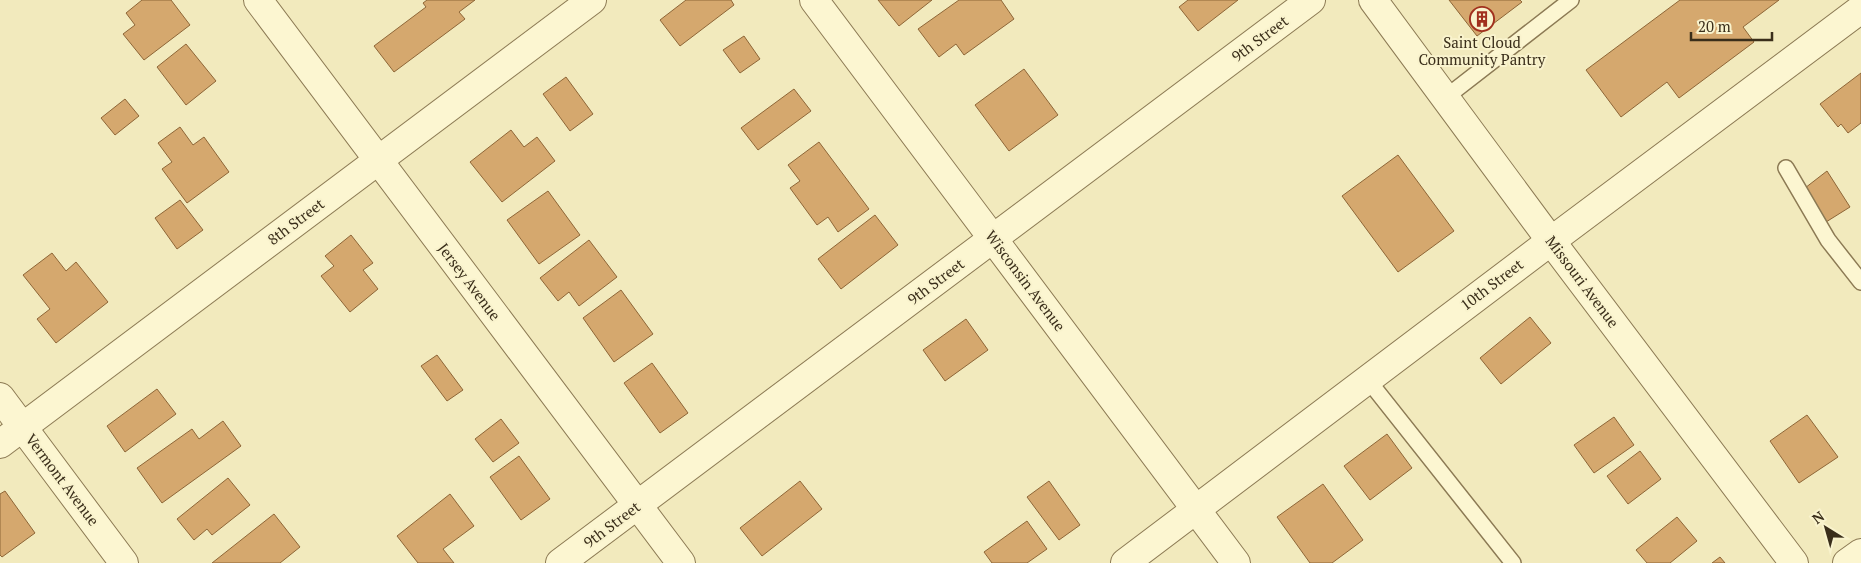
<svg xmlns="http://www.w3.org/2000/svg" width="1861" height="563" font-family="'PT Serif',serif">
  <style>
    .building { fill: #d5a86e; stroke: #8e6637 }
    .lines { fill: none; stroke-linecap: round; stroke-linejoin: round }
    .service-casing { stroke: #8c7a54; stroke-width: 18 }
    .minor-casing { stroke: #8c7a54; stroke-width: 30 }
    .tertiary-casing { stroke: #8c7a54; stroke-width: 30 }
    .service { stroke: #fcf6d1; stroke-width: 15 }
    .minor { stroke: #fcf6d1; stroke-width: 28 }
    .tertiary { stroke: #fcf6d1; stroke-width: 28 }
    .labels { text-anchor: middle; stroke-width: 4; stroke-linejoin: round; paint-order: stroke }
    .street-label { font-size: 15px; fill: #3a2e1a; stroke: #f9f3cd }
    .poi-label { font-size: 15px; fill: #3a2e1a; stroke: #f9f3cd }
  </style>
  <rect width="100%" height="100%" fill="#f2eabd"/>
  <g class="building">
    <path d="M142,0h29l19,25 -46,35 -21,-26 12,-9 -9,-12z"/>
    <path d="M427,0h48l-16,12 6,7 -71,53 -20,-26 52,-39 -3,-4z"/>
    <path d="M686,0h45l3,5 -54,41 -20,-26z"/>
    <path d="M878,0h54l-33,26z"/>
    <path d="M959,0h42l13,19 -50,36 -8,-11 -17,13 -21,-28z"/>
    <path d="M1188,0h50l-40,31 -19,-24z"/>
    <path d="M1449,0h71l2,2 -45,34z"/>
    <path d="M1680,0h99l-36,27 11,15 -75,56 -12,-16 -46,35 -35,-47z"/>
    <path d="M744,36l16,23 -20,14 -17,-23z"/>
    <path d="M186,44l30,37 -30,24 -29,-38z"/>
    <path d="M1024,69l34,46 -49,36 -34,-46z"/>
    <path d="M1861,73v50l-13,10 -7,-9 -3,3 -18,-23z"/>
    <path d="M566,77l27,37 -23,17 -27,-37z"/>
    <path d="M794,89l17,22 -53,39 -17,-22z"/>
    <path d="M125,99l14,17 -24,19 -14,-17z"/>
    <path d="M180,127l13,18 11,-8 25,35 -42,31 -25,-34 10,-7 -14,-19z"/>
    <path d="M511,130l13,17 13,-10 18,24 -53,41 -32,-40z"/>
    <path d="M819,142l50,67 -31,23 -10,-15 -11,8 -27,-37 10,-7 -12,-16z"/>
    <path d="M1398,155l56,76 -56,41 -56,-76z"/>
    <path d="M1827,171l23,36 -24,15 -21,-34z"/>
    <path d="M548,191l32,44 -41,29 -32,-44z"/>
    <path d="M180,200l23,30 -26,19 -22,-31z"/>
    <path d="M875,215l23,30 -57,44 -23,-30z"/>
    <path d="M351,235l22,28 -10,7 15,19 -28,23 -29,-36 13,-10 -9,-10z"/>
    <path d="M589,240l28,37 -38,29 -10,-14 -11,9 -18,-23z"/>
    <path d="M52,253l14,18 10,-9 32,40 -52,41 -19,-24 13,-10 -27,-34z"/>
    <path d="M621,290l32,44 -39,28 -31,-44z"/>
    <path d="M1530,317l21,26 -50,41 -21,-26z"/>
    <path d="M966,319l22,31 -43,31 -22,-31z"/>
    <path d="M437,355l26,35 -16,11 -26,-35z"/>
    <path d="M652,363l36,50 -28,20 -36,-50z"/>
    <path d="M157,389l19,25 -51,38 -18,-26z"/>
    <path d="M1807,415l31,42 -39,26 -29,-42z"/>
    <path d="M1614,417l20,28 -40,28 -20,-28z"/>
    <path d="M501,419l18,24 -26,19 -18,-23z"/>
    <path d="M223,421l18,25 -79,57 -25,-35 55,-39 7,10z"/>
    <path d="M1387,434l25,34 -42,32 -26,-34z"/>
    <path d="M1640,451l21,28 -33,25 -21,-28z"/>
    <path d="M519,456l31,43 -29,21 -31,-43z"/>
    <path d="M228,478l22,27 -38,30 -5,-6 -13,11 -17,-21z"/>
    <path d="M800,481l22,28 -60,47 -22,-28z"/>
    <path d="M1049,481l31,44 -21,15 -32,-43z"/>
    <path d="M1323,484l40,56 -31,23h-22l-33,-46z"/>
    <path d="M5,491l30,42 -33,24 -2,-2v-61z"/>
    <path d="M450,494l24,32 -31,23 11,14h-36l-21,-27z"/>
    <path d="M274,514l26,33 -20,16h-68z"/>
    <path d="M1677,517l20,24 -27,22h-23l-11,-13z"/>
    <path d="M1027,521l20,28 -20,14h-35l-8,-11z"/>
    <path d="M1720,557l5,6h-13z"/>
  </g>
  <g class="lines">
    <defs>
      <g id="service">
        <path d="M1445,98l126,-98"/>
        <path d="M1786,168l42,72 33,42"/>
        <path d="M1368,380l145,183"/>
      </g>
      <g id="minor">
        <path d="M258,0l423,563"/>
        <path d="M814,0l422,563"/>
        <path d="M1373,0l178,241 243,322"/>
        <path d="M0,444l592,-444"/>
        <path d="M560,563l751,-563"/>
        <path d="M1847,563l14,-10"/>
      </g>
      <g id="tertiary">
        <path d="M0,397l124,166"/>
        <path d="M1125,563l426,-322 310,-232"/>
      </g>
    </defs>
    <use href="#service" class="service-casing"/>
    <use href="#minor" class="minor-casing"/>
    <use href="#tertiary" class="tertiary-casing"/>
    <use href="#service" class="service"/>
    <use href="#minor" class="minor"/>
    <use href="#tertiary" class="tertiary"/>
  </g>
  <defs>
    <symbol id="building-ring" viewBox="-11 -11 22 22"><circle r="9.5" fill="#f9f3cd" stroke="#a1301e" stroke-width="1.5"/><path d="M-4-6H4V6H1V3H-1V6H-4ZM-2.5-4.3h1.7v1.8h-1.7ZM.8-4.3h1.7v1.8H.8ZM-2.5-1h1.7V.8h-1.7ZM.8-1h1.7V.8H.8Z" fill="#a1301e"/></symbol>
  </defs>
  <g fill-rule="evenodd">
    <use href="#building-ring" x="1468" y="5" width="28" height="28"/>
  </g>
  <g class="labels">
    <g class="street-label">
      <text transform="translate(1260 39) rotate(-37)" y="5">9th Street</text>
      <text transform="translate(296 222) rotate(-37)" y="5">8th Street</text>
      <text transform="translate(1025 281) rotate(53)" y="5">Wisconsin Avenue</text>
      <text transform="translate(469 282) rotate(53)" y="5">Jersey Avenue</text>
      <text transform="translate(936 282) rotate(-37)" y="5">9th Street</text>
      <text transform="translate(1582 282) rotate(53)" y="5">Missouri Avenue</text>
      <text transform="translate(1492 285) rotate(-37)" y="5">10th Street</text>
      <text transform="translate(62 480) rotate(53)" y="5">Vermont Avenue</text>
      <text transform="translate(612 525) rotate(-37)" y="5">9th Street</text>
    </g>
    <g class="poi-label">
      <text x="1482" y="48">Saint Cloud<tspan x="1482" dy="17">Community Pantry</tspan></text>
    </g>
  </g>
  <g transform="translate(1826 528) rotate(323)" stroke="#f9f3cd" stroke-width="4" paint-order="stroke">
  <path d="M0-4L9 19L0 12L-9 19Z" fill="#3a2e1a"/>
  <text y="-8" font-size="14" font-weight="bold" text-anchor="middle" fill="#3a2e1a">N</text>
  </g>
  <path d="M1691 32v8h81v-8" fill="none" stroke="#3a2e1a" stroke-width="2.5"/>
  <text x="1698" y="32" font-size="15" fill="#3a2e1a" stroke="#f9f3cd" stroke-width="4" paint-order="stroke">20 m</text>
</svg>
